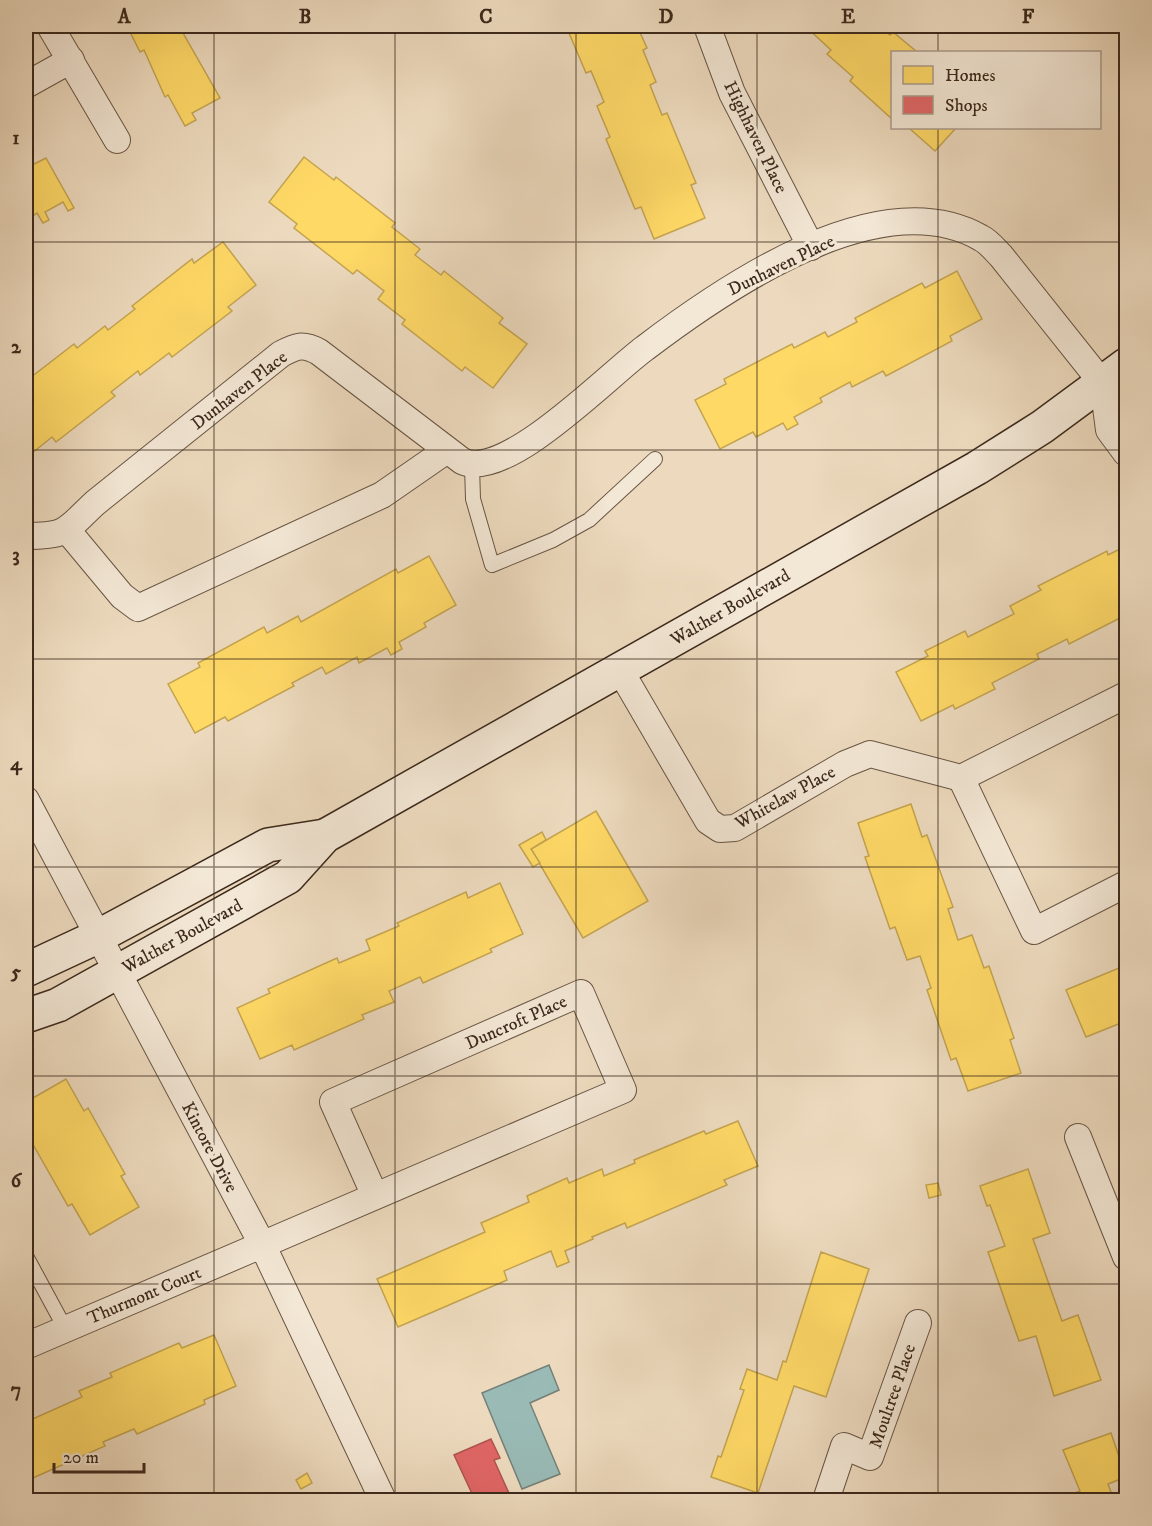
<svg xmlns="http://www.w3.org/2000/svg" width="1152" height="1526" font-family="'IM FELL DW Pica',serif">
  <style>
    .water { fill: #99bab5; stroke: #748078; stroke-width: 1.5 }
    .homes { fill: #ffd966; stroke: #c4a450; stroke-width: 1.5 }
    .shops { fill: #e06666; stroke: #af5450; stroke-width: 1.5 }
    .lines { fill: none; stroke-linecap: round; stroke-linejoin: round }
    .service-casing { stroke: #685544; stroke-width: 16 }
    .minor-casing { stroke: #685544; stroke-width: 28 }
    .secondary-casing { stroke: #3c291c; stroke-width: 36 }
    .service { stroke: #f3e7d5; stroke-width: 14 }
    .minor { stroke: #f3e7d5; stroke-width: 26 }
    .secondary { stroke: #f3e7d5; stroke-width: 33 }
    .grid { fill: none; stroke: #3c291c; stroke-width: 1.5; stroke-opacity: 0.55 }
    .labels { text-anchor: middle; stroke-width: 6; stroke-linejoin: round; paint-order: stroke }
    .street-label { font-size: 18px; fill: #3c291c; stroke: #f3e7d5 }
    .neatline { fill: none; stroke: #3c291c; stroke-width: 2 }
    .grid-label { font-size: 20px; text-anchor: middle; font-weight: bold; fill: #3c291c }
  </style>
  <rect width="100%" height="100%" fill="#eddabe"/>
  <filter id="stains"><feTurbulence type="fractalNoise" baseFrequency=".00333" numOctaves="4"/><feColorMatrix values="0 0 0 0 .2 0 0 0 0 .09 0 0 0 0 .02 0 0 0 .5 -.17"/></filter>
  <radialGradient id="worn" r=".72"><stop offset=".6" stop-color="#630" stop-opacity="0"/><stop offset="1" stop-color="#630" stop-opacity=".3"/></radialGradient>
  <path class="water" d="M549,1365l10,25 -29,13 30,71 -38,15 -40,-96z"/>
  <g class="homes">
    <path d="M127,26h52l41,72 -28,15 4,7 -11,6 -17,-31 -3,2 -21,-47 -4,2z"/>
    <path d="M566,26h71l10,22 -4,2 13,32 -6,3 12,30 5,-2 29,70 -5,2 14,33 -51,21 -13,-32 -6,2 -29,-70 4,-2 -13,-31 7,-4 -13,-31 -5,2z"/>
    <path d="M796,26h83l11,9 3,-3 24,20h-25v67l-42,-38 3,-4 -26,-23 4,-4 -26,-24 -4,4z"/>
    <path d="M909,128h47l-21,23z"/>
    <path d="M304,157l30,23 2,-3 59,46 -3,4 28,22 -5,6 26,20 3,-4 59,47 -4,5 28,21 -34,44 -28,-21 -3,4 -60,-47 3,-4 -27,-21 6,-8 -27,-21 -4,4 -59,-46 3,-4 -28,-22z"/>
    <path d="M46,158l28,50 -6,3 -5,-9 -18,10 4,8 -6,3 -6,-10 -11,7v-52z"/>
    <path d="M223,242l33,43 -28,22 4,4 -60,46 -3,-4 -29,22 -2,-4 -27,21 4,4 -59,46 -4,-5 -26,21v-77l48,-37 3,4 28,-22 3,4 27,-21 -3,-3 60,-47 2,4z"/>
    <path d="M957,271l25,48 -32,17 2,5 -66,35 -3,-5 -31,16 -2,-5 -30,16 2,4 -28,15 4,7 -11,6 -4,-7 -27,14 -3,-5 -33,17 -25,-49 31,-16 -2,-5 68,-35 2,4 31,-16 3,5 29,-15 -2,-4 67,-35 3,5z"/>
    <path d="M1126,546v69l-57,29 -2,-5 -30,15 2,5 -47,24 3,6 -40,20 -2,-4 -32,16 -25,-49 32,-16 -3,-5 40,-20 3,6 46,-23 -4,-8 31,-16 -3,-4 69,-35 1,4z"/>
    <path d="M429,556l27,49 -32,18 2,4 -27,15 3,7 -11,6 -4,-7 -28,15 -2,-6 -31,17 -4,-7 -30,16 2,3 -66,35 -3,-4 -30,16 -27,-49 32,-17 -2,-4 66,-36 3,6 31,-17 3,6 95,-53 2,4z"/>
    <path d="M911,804l11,33 5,-2 26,72 -5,2 10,31 14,-5 12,33 5,-2 25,72 -4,2 11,33 -53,18 -12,-33 -5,2 -24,-70 4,-2 -11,-32 -13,4 -12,-33 -5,2 -25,-72 4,-1 -11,-33z"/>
    <path d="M596,811l52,90 -65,37 -52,-89z"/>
    <path d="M542,832l4,8 -15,9 9,14 -7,4 -14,-22z"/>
    <path d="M500,883l23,51 -33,15 2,3 -69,31 -3,-6 -31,14 5,11 -32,13 2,4 -70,31 -2,-5 -32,14 -23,-51 33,-15 -2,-4 69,-31 2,5 31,-13 -4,-10 33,-14 -2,-3 69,-31 2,6z"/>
    <path d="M1126,965v56l-40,16 -20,-47z"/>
    <path d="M66,1079l18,32 4,-3 37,66 -4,2 18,31 -49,28 -18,-31 -4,2 -37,-65 2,-2 -7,-14v-23z"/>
    <path d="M738,1121l20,45 -34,14 3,5 -100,43 -2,-5 -33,14 1,2 -28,12 4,11 -12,5 -6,-16 -47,20 3,9 -109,47 -21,-48 108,-47 -4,-9 48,-21 -2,-6 40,-18 2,5 33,-14 2,7 31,-13 -1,-3 70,-29 2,3z"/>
    <path d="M1028,1169l22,64 -17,6 29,82 16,-6 23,65 -47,16 -18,-60 -17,5 -31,-89 17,-6 -15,-41 -3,1 -7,-20z"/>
    <path d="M938,1183l3,12 -12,3 -3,-13z"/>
    <path d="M821,1252l48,17 -43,128 -32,-11 -36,107 -47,-16 7,-21 3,1 23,-67 -4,-1 7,-20 30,11 6,-19 3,1z"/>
    <path d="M214,1335l22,51 -32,14 1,4 -68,30 -3,-5 -31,13 2,4 -79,35v-59l56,-25 -3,-6 33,-14 -2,-4 69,-30 3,5z"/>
    <path d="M1111,1433l15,44 -18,7 6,16h-48l-2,-3 16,-6 -17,-41z"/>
    <path d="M307,1473l5,10 -11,6 -5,-9z"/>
  </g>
  <path class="shops" d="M491,1439l9,19 -6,2 18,40h-37l-21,-45z"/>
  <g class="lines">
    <defs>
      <g id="service">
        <path d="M472,466l1,33 19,66 61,-25 36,-20 66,-61"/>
        <path d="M26,1256l39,72"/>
      </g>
      <g id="minor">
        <path d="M50,26l67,114"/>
        <path d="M707,26l25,67 79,154"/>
        <path d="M26,85l45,-25"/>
        <path d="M1103,384l6,46 17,23"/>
        <path d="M67,530l55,66 16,12 244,-113 65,-45"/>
        <path d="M26,536c42,0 39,-5 69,-33l186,-149c15,-8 22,-11 38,-2l143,109c44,21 147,-87 183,-113 79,-60 234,-168 336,-110 8,4 14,12 20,18l102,128 23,10"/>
        <path d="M620,670l88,151 12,8 15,-1 110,-64 25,-10 91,24 165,-83"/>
        <path d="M961,778l73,153 92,-47"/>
        <path d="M26,800l236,444 121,256"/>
        <path d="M1078,1137l48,120"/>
        <path d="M26,1346l597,-256 -42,-97 -248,109 42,94"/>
        <path d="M826,1500l18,-54 26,11 48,-134"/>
      </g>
      <g id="secondary">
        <path d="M26,970l73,-34 169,-91 57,-9"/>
        <path d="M26,1016l32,-11 230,-128 37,-41 652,-368 65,-41 84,-62"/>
      </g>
    </defs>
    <use href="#service" class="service-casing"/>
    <use href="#minor" class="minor-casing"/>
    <use href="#secondary" class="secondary-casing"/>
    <use href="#service" class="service"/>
    <use href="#minor" class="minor"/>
    <use href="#secondary" class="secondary"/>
  </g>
  <path class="grid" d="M214,26v1474M395,26v1474M576,26v1474M757,26v1474M938,26v26M938,128v1372M26,242h1100M26,450h1100M26,659h1100M26,867h1100M26,1076h1100M26,1284h1100"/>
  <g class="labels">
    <g class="street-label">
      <text transform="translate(756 137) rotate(64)" y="6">Highhaven Place</text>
      <text transform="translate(781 265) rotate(-26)" y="6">Dunhaven Place</text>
      <text transform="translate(239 390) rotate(-38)" y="6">Dunhaven Place</text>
      <text transform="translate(730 607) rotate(-30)" y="6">Walther Boulevard</text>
      <text transform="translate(785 797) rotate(-29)" y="6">Whitelaw Place</text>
      <text transform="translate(182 936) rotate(-29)" y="6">Walther Boulevard</text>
      <text transform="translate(516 1022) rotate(-24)" y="6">Duncroft Place</text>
      <text transform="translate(210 1147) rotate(62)" y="6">Kintore Drive</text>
      <text transform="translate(144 1295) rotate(-23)" y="6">Thurmont Court</text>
      <text transform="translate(892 1396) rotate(-71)" y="6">Moultree Place</text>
    </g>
  </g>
  <rect width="1152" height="1526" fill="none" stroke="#eddabe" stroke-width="66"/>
  <rect x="891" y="51" width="210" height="78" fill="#f3e7d5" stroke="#aa9b8b" stroke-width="1.5"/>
  <rect x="903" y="66" width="30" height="18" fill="#ffd966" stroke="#aa9b8b" stroke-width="1.5"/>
  <text x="945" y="81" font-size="18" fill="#3c291c">Homes</text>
  <rect x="903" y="96" width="30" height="18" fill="#e06666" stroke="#aa9b8b" stroke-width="1.5"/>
  <text x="945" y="111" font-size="18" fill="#3c291c">Shops</text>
  <path d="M54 1463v9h90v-9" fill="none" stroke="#3c291c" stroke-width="3"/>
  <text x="63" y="1463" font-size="18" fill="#3c291c" stroke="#f3e7d5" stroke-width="4.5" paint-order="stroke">20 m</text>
  <rect x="33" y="33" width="1086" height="1460" class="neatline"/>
  <g class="grid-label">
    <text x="124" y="23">A</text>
    <text x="305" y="23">B</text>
    <text x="486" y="23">C</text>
    <text x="666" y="23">D</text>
    <text x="848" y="23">E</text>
    <text x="1028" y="23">F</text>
    <text x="16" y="144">1</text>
    <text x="16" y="353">2</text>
    <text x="16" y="561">3</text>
    <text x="16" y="770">4</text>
    <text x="16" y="978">5</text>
    <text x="16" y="1187">6</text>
    <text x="16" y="1396">7</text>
  </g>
  <rect width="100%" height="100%" filter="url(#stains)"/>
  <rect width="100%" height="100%" fill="url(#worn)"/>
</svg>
